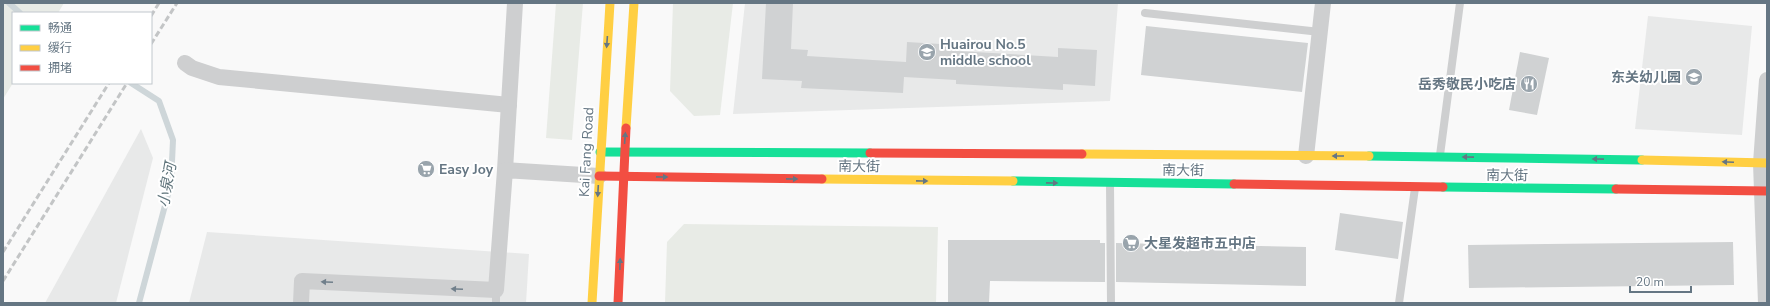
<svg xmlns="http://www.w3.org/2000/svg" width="1770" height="306" font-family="'Nunito Sans','Noto Sans SC',sans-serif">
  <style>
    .built { fill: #e8e9e9 }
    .green { fill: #e8ebe6 }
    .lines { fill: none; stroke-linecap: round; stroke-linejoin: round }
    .stream { stroke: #ced6d9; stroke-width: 6 }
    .building { fill: #d0d2d3 }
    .lane { stroke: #cecfd0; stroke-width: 8 }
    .street { stroke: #cecfd0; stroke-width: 16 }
    .fast { stroke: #16e098; stroke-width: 9 }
    .slow { stroke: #ffcf43; stroke-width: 9 }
    .jam { stroke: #f24e42; stroke-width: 9 }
    .rail { stroke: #c3c5c6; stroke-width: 3; stroke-dasharray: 6 3; stroke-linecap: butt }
    .oneway { fill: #657683 }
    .oneway2 { fill: #707f8b }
    .labels { text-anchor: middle; stroke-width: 4; stroke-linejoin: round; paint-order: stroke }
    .poi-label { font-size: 14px; font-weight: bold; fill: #657683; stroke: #fff; text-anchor: start }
    .street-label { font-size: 14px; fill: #657683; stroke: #fff }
    .water-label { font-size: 15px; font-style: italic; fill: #60757c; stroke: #fff }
  </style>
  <rect width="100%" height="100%" fill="#f9f9f9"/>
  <g class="built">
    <path d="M745,3h373l-8,98 -377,13z"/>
    <path d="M1648,16l104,10 -10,109 -107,-6z"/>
    <path d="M141,129l12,29 -37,145h-71z"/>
    <path d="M207,232l322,22 -3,49h-337z"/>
  </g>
  <g class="green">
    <path d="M3,3h61l-6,10h-45v70l-10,16z"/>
    <path d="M556,3h27l-11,137 -26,-2z"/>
    <path d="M673,3h60l-13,112 -26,1 -24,-25z"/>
    <path d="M684,224l254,3 -2,76h-271l2,-61z"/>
  </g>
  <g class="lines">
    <g class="stream">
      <path d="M9,3l11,10"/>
      <path d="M131,83l28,18 14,39 -2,43 -32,120"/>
    </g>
  </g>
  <g class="building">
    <path d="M766,3h27l-2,46 17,1 -1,6 99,6 1,-20 50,3v6l101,6v-9l39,2 -2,36 -32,-2v6l-107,-6v-4l-52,-3 -1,16 -102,-5 1,-7 -40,-2z"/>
    <path d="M1146,26l162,17 -6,49 -161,-17z"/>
    <path d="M1520,52l29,6 -12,57 -28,-5z"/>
    <path d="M1340,213l63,9 -5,37 -63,-9z"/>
    <path d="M948,240h152v3h5v39l-115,-1 -1,22h-41z"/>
    <path d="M1733,242l1,43 -265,3 -1,-43z"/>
    <path d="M1116,243l190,4v39l-190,-4z"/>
  </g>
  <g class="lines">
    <g class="lane">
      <path d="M1145,13l175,19"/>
      <path d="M1440,155l20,-152"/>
      <path d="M1110,184l1,119"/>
      <path d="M496,303v-13"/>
      <path d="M1399,303l16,-115"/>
    </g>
    <g class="street">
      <path d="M185,63l7,5 27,9 290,28"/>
      <path d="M1306,156l17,-153"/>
      <path d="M505,170l10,-167"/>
      <path d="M301,303l1,-22 194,9 9,-120 94,6"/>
      <path d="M1766,303l-5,-140 6,-83"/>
    </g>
    <g class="fast">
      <path d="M600,152l270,1"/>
      <path d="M1369,156l273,4"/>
      <path d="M1013,181l221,3"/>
      <path d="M1443,187l173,2"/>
    </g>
    <g class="slow">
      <path d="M626,128l8,-125"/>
      <path d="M1082,154l287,2"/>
      <path d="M1642,160l125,3"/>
      <path d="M822,179l191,2"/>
      <path d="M592,303l18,-300"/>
    </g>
    <g class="jam">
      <path d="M870,153l212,1"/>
      <path d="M599,176l223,3"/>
      <path d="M1234,184l209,3"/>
      <path d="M1616,189l151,2"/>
      <path d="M618,303l8,-175"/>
    </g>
    <g class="rail">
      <path d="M151,16l8,-13"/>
      <path d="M151,44l26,-41"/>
      <path d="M3,252l106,-169"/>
      <path d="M3,281l124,-198"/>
    </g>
  </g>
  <defs><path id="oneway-solid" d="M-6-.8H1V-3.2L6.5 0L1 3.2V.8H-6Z"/></defs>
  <g class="oneway">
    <use href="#oneway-solid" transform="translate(607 42) rotate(94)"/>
    <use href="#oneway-solid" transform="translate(625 138) rotate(-86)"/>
    <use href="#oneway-solid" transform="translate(1338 156) rotate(-180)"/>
    <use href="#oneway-solid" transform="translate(1468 157) rotate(-179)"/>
    <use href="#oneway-solid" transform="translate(1598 159) rotate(-179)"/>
    <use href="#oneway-solid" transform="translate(1728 162) rotate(-178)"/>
    <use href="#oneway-solid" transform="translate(662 177) rotate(1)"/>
    <use href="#oneway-solid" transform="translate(792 179) rotate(1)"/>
    <use href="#oneway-solid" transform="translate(922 181) rotate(1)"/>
    <use href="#oneway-solid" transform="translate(1052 183) rotate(1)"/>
    <use href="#oneway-solid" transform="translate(598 191) rotate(93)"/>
    <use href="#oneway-solid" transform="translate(620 264) rotate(-88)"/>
  </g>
  <g class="oneway2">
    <use href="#oneway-solid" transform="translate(327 282) rotate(-177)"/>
    <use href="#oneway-solid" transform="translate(457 289) rotate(-177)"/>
  </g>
  <defs>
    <symbol id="school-disc" viewBox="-11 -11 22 22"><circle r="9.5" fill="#99a4ac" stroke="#fff"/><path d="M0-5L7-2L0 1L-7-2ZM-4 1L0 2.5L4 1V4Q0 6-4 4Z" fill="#fff"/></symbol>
    <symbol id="restaurant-disc" viewBox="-11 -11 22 22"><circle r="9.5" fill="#99a4ac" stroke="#fff"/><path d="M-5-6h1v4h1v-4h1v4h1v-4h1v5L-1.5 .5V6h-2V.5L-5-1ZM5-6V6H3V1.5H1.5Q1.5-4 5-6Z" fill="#fff"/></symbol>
    <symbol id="supermarket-disc" viewBox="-11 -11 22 22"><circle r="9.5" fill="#99a4ac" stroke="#fff"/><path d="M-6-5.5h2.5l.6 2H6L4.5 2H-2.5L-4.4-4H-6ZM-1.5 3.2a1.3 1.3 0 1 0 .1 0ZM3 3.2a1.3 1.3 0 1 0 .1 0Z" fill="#fff"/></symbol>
  </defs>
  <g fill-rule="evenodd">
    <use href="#school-disc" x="917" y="42" width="20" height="20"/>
    <use href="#school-disc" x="1684" y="67" width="20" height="20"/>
    <use href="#restaurant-disc" x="1519" y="74" width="20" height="20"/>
    <use href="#supermarket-disc" x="416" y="159" width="20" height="20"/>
    <use href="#supermarket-disc" x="1121" y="233" width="20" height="20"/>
  </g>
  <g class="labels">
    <g class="poi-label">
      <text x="940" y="49">Huairou No.5<tspan x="940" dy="16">middle school</tspan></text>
      <text x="1681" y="82" text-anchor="end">东关幼儿园</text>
      <text x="1516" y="89" text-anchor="end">岳秀敬民小吃店</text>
      <text x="439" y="174">Easy Joy</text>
      <text x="1144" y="248">大星发超市五中店</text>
    </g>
    <g class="street-label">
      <text transform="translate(586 152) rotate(-87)" y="5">Kai Fang Road</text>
      <text transform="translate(859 166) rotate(1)" y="5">南大街</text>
      <text transform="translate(1183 170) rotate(1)" y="5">南大街</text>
      <text transform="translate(1507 175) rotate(1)" y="5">南大街</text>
    </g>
    <g class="water-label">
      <text transform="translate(167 185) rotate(-80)" y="5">小泉河</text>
    </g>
  </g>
  <rect width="1770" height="306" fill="none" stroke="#657683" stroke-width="8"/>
  <rect x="12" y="12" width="140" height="72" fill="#ffffff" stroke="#c1c8cd"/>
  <rect x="20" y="25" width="20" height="6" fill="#16e098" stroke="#c1c8cd"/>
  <text x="48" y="32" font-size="12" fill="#657683">畅通</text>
  <rect x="20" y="45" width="20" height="6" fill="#ffcf43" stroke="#c1c8cd"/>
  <text x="48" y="52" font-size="12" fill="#657683">缓行</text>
  <rect x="20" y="65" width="20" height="6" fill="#f24e42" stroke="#c1c8cd"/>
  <text x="48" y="72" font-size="12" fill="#657683">拥堵</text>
  <path d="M1630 286v6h61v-6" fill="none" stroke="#657683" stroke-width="2"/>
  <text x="1636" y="286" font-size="12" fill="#657683" stroke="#ffffff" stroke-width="3" paint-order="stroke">20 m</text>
</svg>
